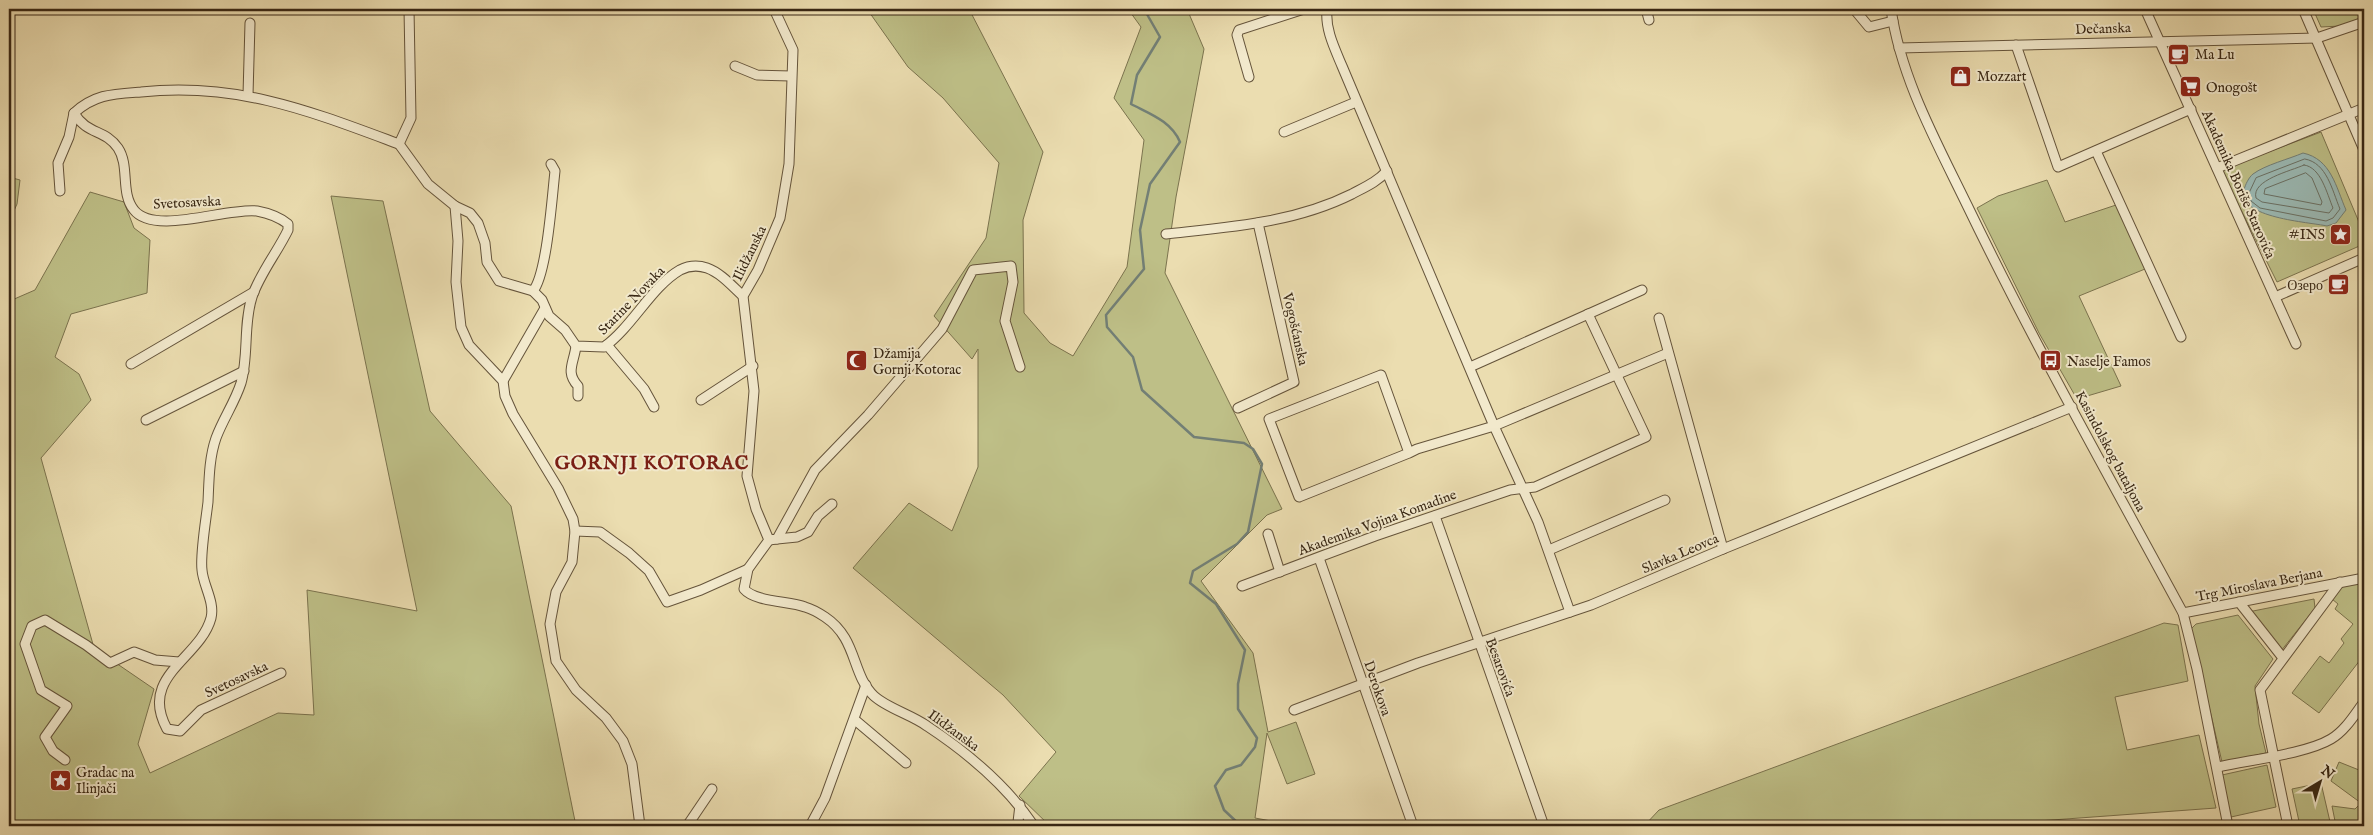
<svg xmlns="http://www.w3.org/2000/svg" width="2373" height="835" font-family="'IM FELL English',serif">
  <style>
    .green { fill: #bebf87; stroke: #7b734e }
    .water { fill: #9bbab5; stroke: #737f75 }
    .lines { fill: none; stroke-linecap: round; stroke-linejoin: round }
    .shore { stroke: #6a7064; stroke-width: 1 }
    .stream { stroke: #737f75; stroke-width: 2.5 }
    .minor-casing { stroke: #65543b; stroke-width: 11 }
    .minor { stroke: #f2e9cc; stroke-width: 9 }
    .labels { text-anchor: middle; stroke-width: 4; stroke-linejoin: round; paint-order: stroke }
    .street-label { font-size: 14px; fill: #382714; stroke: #f2e9cc }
    .poi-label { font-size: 14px; fill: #382714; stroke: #f2e9cc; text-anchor: start }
    .district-label { font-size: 19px; font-weight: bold; letter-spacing: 1px; fill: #7a1f14; stroke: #f2e9cc }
  </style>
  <rect width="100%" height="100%" fill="#ebddb0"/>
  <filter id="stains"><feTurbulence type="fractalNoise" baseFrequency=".004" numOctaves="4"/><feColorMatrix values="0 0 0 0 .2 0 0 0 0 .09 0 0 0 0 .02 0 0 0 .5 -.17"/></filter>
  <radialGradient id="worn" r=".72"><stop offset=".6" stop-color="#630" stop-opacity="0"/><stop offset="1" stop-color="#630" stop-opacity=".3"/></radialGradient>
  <g class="green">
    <path d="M867,9h102l74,143 -20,68 1,93 26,30 23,13 54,-89 17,-127 -30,-42 27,-71 -13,-18h59l17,40 -28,148 -11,76 117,236 -15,6 -66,66 52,72 15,79 28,-10 19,52 -28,10 -20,-51 -12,85 43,8h-179l-3,-2 -66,2 -31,-30 37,-44 -53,-57 -150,-127 56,-65 43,28 26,-64v-118l-6,10 -38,-43 52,-78 13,-75 -56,-65 -35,-31z"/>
    <path d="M2313,9h51v8l-23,9 -20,1z"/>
    <path d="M2321,132l43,102v10l-87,38 -56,-112z"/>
    <path d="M9,177l11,3 -3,24 -8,18z"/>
    <path d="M2047,180l18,42 57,-19 23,66 -66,27 42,90 -44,13 -38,-66 -62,-125 21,-12z"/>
    <path d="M90,192l34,10 10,26 16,12 -3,53 -76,21 -16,43 24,17 12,26 -50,58 53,190 60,41 -16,55 12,29 128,-60 36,2 -7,-125 110,21 -86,-415 52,5 47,210 81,95 65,320h-567v-541l3,15 23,-10z"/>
    <path d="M2364,582v73l-45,58 -27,-20 28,-37 9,7 15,-20 -3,-4 12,-15 -18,-15 3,-5 -6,-5 10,-13z"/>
    <path d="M2314,599l1,9 -34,43 -33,-39z"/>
    <path d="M2238,615l35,44 -18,27 4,38 7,29 -44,9 -31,-133 5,-5z"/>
    <path d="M2164,623l14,2 10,56 -73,16 12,53 72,-15 17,73 -205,15 -12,3h-314l-3,-4 -38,4 15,-16z"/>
    <path d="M2339,762l25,10v54h-28l-4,-20 23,3 6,-6 -30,-22z"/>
    <path d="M2267,765l9,42 -45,10 -9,-42z"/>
    <path d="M2321,783l10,43h-31l-8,-37z"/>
  </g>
  <path class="water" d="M2303,153c28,6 33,34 43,57l-10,13 -9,3c-18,-4 -90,-8 -83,-36 1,-5 5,-13 9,-16 12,-9 36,-15 50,-21z"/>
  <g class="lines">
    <g class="shore">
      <path d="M2305,159c22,4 27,31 35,50l-7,9 -7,3 -66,-13 -9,-7 -2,-8 7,-15z"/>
      <path d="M2304,165c17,2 23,29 29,43l-4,5 -67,-11 -6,-4c-5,-18 35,-27 48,-33z"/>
      <path d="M2306,173l6,5 10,24 -1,3 -57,-11 1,-5z"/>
    </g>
    <path class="stream" d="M1144,9l16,28 -23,38 -6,29c19,10 40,17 49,38l-30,42 -10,46 4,39 -38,46 1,12 26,30 9,33 52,47 50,6 9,6 9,15 -14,68 -11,12 -44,27 -3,12 26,21 29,46 -7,34v25l19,29 -2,9 -14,18 -15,5 -11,16 9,24 17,16"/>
    <defs>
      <g id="minor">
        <path d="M774,9l19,41 -4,114 -9,54 -22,52 -15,26 11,95 -7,85 9,33 13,31 -21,29 -4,20c11,13 45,12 61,18 7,2 14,6 20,10 33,22 26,57 49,79 13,12 38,19 53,30 41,27 80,60 107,100"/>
        <path d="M1327,9c-2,20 7,38 15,57l152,360 44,96 32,90"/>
        <path d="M1646,9l3,11"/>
        <path d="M1854,9l15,18 24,-6"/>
        <path d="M1891,9c10,70 46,134 76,196 67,139 143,273 216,408l14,56 31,157"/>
        <path d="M2145,9l151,335"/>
        <path d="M2303,9l61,141"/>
        <path d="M2016,45l42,122 133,-58"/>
        <path d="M1899,48l418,-10 47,-16"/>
        <path d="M735,66l22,9 34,1"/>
        <path d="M1249,77l-12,-42 2,-5 65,-21"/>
        <path d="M248,95l2,-72"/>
        <path d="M1284,132l72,-30"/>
        <path d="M399,144l29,40 27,22 15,7 8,10 7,20 2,19 12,19 34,10 9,9 7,16 16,14 11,16 28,1c29,-21 47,-60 76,-77 8,-4 18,-5 27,-2 14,5 25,18 36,28"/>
        <path d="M399,144l12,-26 -2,-109"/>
        <path d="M2096,151l85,186"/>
        <path d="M2217,168l147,-60"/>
        <path d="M60,191l-2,-28 11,-26 5,-24"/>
        <path d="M455,206l3,35 -2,41 5,45 8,18 34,36 2,15 8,18 45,74 15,31 2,12 -3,31 -16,30 -6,32 6,37 20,29 30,28 17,23 9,23 8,62"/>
        <path d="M1166,234c64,-7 128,-11 186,-40 13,-7 25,-12 35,-23"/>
        <path d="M533,291c14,-17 19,-94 22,-120l-4,-7"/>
        <path d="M2275,297l89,-39"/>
        <path d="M1659,318l64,231"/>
        <path d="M607,345l37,44 10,18"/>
        <path d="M576,346c-2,17 -11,26 2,40v10"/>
        <path d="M131,364l123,-72"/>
        <path d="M1470,367l172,-77"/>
        <path d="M503,381l42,-73"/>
        <path d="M701,400l52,-34"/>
        <path d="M1238,408l56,-26 -36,-159"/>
        <path d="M146,420l98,-49"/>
        <path d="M1409,453l-28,-78 -112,44 30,78 110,-44 8,-4 77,-23 174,-73"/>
        <path d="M1435,516l109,310"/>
        <path d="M575,531l25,1 29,21 20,18 18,31 34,-12 47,-21"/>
        <path d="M1268,534l12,38"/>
        <path d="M777,539l20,-2 11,-5 10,-16 14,-12"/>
        <path d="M769,540l8,-1 38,-69 53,-55 74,-86 31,-59 38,-4 2,16 -8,39 15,46"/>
        <path d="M1549,550l116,-50"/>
        <path d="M1319,558l94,268"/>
        <path d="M1242,586l133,-50 135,-46 25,-3 111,-50 -58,-123"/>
        <path d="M2239,602l44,56"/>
        <path d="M2183,613l181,-35"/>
        <path d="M281,673l-80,37 -21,21 -13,-2c-29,-53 33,-70 44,-111 4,-16 -8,-33 -9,-48 -2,-16 4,-50 6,-68 1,-21 1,-44 8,-64 7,-19 19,-36 25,-55 8,-28 2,-58 11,-86 7,-22 26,-46 36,-67v-6c-9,-7 -20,-11 -31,-13 -29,-4 -103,25 -123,-1 -14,-17 -4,-44 -16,-62 -13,-19 -31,-13 -44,-35 21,-19 39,-19 67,-21 97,-10 169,19 258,52"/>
        <path d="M1294,710l124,-47 173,-58 132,-56 349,-142"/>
        <path d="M855,720l51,43"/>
        <path d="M65,760l-12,-9 -8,-14 22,-31 -26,-16 -16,-46 7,-18 13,-6 41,25 24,18 24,-11 21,8 24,2"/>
        <path d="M2218,767c30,-7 88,-13 113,-28 14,-8 24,-25 33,-37"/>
        <path d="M1020,805l-2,17 3,4"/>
        <path d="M687,826l25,-37"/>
        <path d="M810,826l15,-28 41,-113"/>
        <path d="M2288,826l-28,-136 80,-108"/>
      </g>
    </defs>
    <use href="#minor" class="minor-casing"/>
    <use href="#minor" class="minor"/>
  </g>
  <defs>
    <symbol id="cafe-square" viewBox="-11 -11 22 22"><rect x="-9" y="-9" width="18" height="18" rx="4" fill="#8f2418" stroke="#f2e9cc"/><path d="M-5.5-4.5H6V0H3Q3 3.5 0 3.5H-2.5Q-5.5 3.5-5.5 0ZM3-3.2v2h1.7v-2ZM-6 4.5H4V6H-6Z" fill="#fff"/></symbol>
    <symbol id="shop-square" viewBox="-11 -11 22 22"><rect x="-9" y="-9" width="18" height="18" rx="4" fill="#8f2418" stroke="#f2e9cc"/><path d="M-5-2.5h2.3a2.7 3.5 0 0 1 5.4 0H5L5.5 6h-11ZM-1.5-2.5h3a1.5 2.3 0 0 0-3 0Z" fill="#fff"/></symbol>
    <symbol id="supermarket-square" viewBox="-11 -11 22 22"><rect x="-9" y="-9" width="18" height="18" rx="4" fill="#8f2418" stroke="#f2e9cc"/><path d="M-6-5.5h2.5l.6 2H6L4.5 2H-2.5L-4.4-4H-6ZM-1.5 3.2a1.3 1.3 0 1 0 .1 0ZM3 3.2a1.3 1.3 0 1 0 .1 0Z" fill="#fff"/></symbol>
    <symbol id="sight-square" viewBox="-11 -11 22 22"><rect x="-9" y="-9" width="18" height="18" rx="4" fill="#8f2418" stroke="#f2e9cc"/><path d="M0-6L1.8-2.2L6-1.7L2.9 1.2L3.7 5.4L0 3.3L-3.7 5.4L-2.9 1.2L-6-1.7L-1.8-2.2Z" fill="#fff"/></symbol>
    <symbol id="mosque-square" viewBox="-11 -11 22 22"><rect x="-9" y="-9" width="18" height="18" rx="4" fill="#8f2418" stroke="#f2e9cc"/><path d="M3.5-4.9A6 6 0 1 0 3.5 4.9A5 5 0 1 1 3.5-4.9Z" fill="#fff"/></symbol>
    <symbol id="bus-square" viewBox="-11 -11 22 22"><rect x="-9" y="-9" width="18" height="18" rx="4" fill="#8f2418" stroke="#f2e9cc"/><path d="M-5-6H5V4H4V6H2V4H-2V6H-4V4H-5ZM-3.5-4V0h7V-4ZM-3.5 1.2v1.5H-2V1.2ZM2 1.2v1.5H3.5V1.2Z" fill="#fff"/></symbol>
  </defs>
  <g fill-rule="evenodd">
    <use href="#cafe-square" x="2166" y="42" width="25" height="25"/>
    <use href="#shop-square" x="1948" y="64" width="25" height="25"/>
    <use href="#supermarket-square" x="2178" y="74" width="25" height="25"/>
    <use href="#sight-square" x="2328" y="222" width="25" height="25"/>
    <use href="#cafe-square" x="2326" y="272" width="25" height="25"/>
    <use href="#mosque-square" x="844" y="348" width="25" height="25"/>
    <use href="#bus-square" x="2038" y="348" width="25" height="25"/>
    <use href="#sight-square" x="48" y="768" width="25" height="25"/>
  </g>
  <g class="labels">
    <g class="street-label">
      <text transform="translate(2103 28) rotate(-2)" y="5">Dečanska</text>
      <text transform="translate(2239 184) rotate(66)" y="5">Akademika Boriše Starovića</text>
      <text transform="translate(187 202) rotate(-3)" y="5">Svetosavska</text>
      <text transform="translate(749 253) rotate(-64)" y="5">Ilidžanska</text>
      <text transform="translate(631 300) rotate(-46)" y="5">Starine Novaka</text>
      <text transform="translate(1296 329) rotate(77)" y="5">Vogošćanska</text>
      <text transform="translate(2111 451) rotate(62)" y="5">Kasindolskog bataljona</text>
      <text transform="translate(1377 522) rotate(-20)" y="5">Akademika Vojina Komadine</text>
      <text transform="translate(1680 553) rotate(-23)" y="5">Slavka Leovca</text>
      <text transform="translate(2259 584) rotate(-11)" y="5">Trg Miroslava Berjana</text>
      <text transform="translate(1501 667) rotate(70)" y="5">Besarovića</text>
      <text transform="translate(236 679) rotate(-25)" y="5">Svetosavska</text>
      <text transform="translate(1378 688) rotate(71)" y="5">Derokova</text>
      <text transform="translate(954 730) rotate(36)" y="5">Ilidžanska</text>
    </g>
    <g class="poi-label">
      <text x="2195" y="59">Ma Lu</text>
      <text x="1977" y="81">Mozzart</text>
      <text x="2206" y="92">Onogošt</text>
      <text x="2325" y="239" text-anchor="end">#INS</text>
      <text x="2323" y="290" text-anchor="end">Озеро</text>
      <text x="873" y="358">Džamija<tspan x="873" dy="16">Gornji Kotorac</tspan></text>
      <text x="2067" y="366">Naselje Famos</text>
      <text x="76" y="777">Gradac na<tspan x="76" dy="16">Ilinjači</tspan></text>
    </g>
    <g class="district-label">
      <text x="652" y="469">GORNJI KOTORAC</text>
    </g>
  </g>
  <rect width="2373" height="835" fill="none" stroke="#ebddb0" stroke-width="30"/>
  <rect x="10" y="10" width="2353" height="815" fill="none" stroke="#382714" stroke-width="2.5"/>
  <rect x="15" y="15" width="2343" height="805" fill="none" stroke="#382714"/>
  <g transform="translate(2320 782) rotate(38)" stroke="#f2e9cc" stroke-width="4" paint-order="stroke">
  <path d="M0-4L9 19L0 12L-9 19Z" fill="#382714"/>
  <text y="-8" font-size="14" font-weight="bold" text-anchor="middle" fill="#382714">N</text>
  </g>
  <rect width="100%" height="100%" filter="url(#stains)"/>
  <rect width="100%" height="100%" fill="url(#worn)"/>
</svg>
